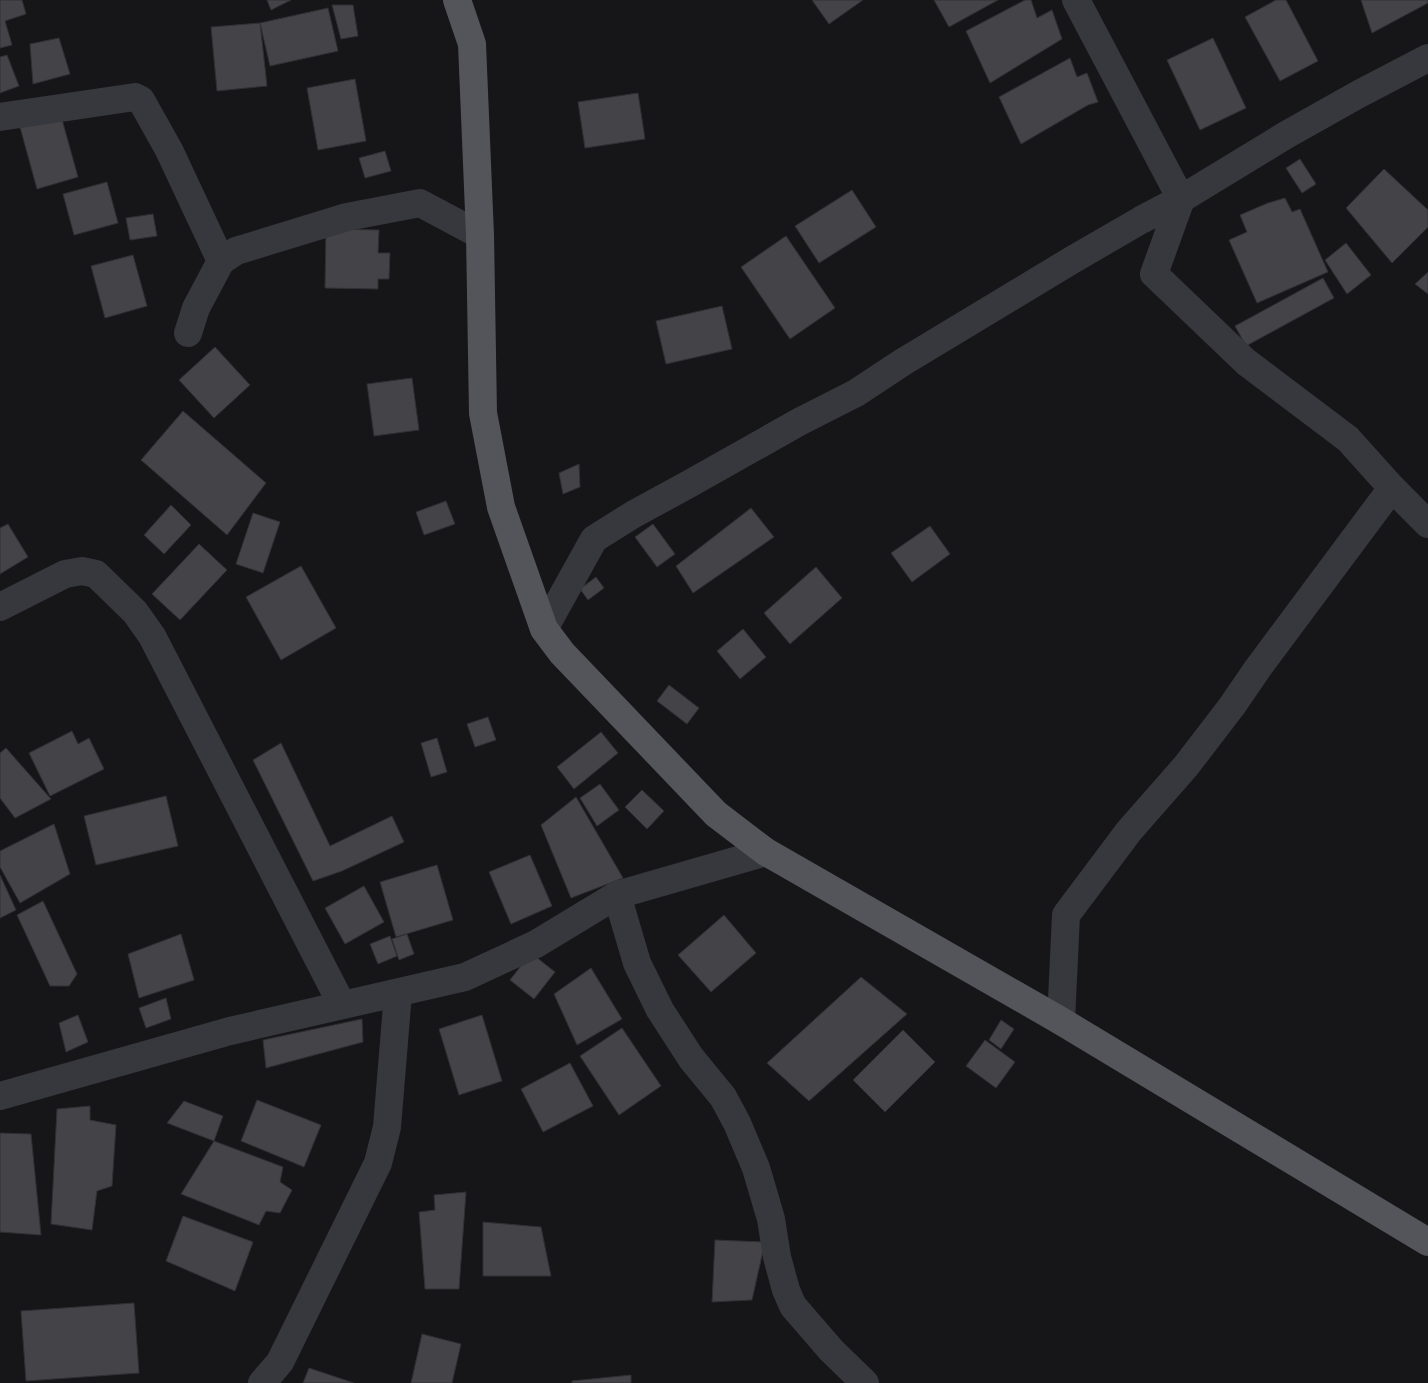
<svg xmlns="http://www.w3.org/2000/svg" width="1428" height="1383" font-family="'Roboto Condensed',sans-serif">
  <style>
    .building { fill: #434348; stroke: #303034 }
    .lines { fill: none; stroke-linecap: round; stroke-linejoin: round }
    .minor { stroke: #37383d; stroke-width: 28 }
    .major { stroke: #54555b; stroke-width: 28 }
  </style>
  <rect width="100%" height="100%" fill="#161618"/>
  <g class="building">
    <path d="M0,0h22l4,14 -21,7 7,24 -12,3z"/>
    <path d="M267,0h24l-20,10z"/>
    <path d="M812,0h51l-34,24z"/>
    <path d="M934,0h64l-49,27z"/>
    <path d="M1025,0h6l6,18 15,-8 10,29 -72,44 -24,-52z"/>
    <path d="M1276,0h10l32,61 -38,20 -35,-64z"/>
    <path d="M1361,0h67v3l-56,30z"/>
    <path d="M332,5h21l5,31 -17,3z"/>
    <path d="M328,8l10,43 -68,15 -10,-43z"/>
    <path d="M260,23l7,63 -50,5 -6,-64z"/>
    <path d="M59,38l11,36 -37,10 -3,-40z"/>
    <path d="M1213,38l33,70 -46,22 -33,-70z"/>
    <path d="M7,55l12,31 -19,7v-36z"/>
    <path d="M1070,58l7,19 10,-4 11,29 -10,3 -67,39 -22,-47z"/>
    <path d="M355,79l11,62 -48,9 -11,-62z"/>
    <path d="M638,93l7,46 -60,9 -7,-46z"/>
    <path d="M61,116l17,61 -41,12 -17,-62z"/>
    <path d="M385,151l6,20 -26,7 -6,-20z"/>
    <path d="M1300,159l16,25 -14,9 -16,-25z"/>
    <path d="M1384,169l44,41v17l-36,36 -46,-55z"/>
    <path d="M107,182l11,41 -44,12 -11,-41z"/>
    <path d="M852,190l24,37 -57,36 -24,-37z"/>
    <path d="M1285,198l7,14 8,-3 28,63 -71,31 -28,-63 18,-8 -7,-17 28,-12z"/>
    <path d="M153,214l4,22 -27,4 -4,-22z"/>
    <path d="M326,229l53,1 -1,23h12l-1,26h-11v10l-53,-1z"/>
    <path d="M786,236l49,72 -45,31 -49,-72z"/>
    <path d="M1346,243l25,32 -24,19 -22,-34z"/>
    <path d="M133,255l14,51 -42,12 -14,-52z"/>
    <path d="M1428,272v22l-13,-10z"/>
    <path d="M1323,278l11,20 -88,48 -11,-20z"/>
    <path d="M722,306l10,43 -66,15 -10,-43z"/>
    <path d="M215,347l35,38 -36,33 -35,-38z"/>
    <path d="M412,378l7,52 -45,6 -7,-52z"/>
    <path d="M183,411l83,72 -39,52 -86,-75z"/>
    <path d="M579,464l1,23 -17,7 -4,-21z"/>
    <path d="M446,501l9,23 -31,11 -8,-23z"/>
    <path d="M171,505l20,20 -27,29 -20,-19z"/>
    <path d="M751,508l23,29 -81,56 -17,-27z"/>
    <path d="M253,513l27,9 -17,51 -27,-9z"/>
    <path d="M8,524l20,33 -28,17v-46z"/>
    <path d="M653,524l22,30 -18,13 -22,-30z"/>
    <path d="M930,526l20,28 -38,28 -21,-29z"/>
    <path d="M199,544l28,26 -47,50 -28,-26z"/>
    <path d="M301,566l35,62 -55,32 -35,-63z"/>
    <path d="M816,567l26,31 -52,46 -26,-31z"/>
    <path d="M596,577l8,11 -16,12 -8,-11z"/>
    <path d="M743,629l23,28 -26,22 -23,-28z"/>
    <path d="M669,685l30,23 -12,16 -30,-23z"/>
    <path d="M488,717l8,23 -21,7 -8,-23z"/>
    <path d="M72,731l6,13 11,-6 15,31 -54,27 -21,-43z"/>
    <path d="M601,732l17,21 -44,36 -17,-22z"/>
    <path d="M437,738l10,34 -16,5 -10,-34z"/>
    <path d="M281,743l49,103 62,-30 12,26 -62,29 -29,10 -60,-121z"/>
    <path d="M6,748l45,51 -36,19 -15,-20v-45z"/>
    <path d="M600,784l19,26 -22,16 -17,-28z"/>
    <path d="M642,790l22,21 -17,18 -22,-22z"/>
    <path d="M166,796l12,50 -82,19 -12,-49z"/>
    <path d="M576,797l47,81 -52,20 -30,-73z"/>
    <path d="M54,824l16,50 -50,29 -20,-36v-16z"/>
    <path d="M530,855l22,51 -41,18 -22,-52z"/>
    <path d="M437,865l16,55 -57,17 -16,-55z"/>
    <path d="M0,875l16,35 -16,8z"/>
    <path d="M364,886l20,36 -39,22 -20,-36z"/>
    <path d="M43,901l34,73 -8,12h-19l-33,-71z"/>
    <path d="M724,915l32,38 -45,39 -33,-37z"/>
    <path d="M181,934l13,46 -55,18 -11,-44z"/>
    <path d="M407,934l7,20 -15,6 -7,-21z"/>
    <path d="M390,936l7,20 -19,8 -8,-20z"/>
    <path d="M531,953l24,19 -21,27 -24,-19z"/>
    <path d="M591,968l31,51 -45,26 -23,-51z"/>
    <path d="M861,977l46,37 -98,87 -42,-38z"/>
    <path d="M166,998l5,21 -25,9 -7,-20z"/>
    <path d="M78,1015l10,27 -22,10 -7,-29z"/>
    <path d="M482,1015l20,66 -43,14 -20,-66z"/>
    <path d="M362,1019l1,23 -97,26 -3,-28z"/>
    <path d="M1001,1020l13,9 -13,20 -12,-9z"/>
    <path d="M622,1028l39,58 -42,29 -39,-59z"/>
    <path d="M903,1030l32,32 -50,50 -32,-32z"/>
    <path d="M985,1040l30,22 -19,26 -30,-22z"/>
    <path d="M570,1063l23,43 -50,26 -22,-43z"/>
    <path d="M257,1100l64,25 -17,42 -63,-26z"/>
    <path d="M184,1101l39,15 -9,25 -47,-18z"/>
    <path d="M90,1106v14l26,5 -4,61 -15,5 -5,39 -41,-6 6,-115z"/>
    <path d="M0,1133l31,1 10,101 -41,-3z"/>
    <path d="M214,1141l69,26 -3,15 12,8 -12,23 -14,-2 -7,14 -78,-31z"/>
    <path d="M466,1192l-7,97h-34l-6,-77 16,-2 -1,-15z"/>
    <path d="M183,1216l70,26 -18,49 -69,-30z"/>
    <path d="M483,1222l58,5 10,49h-68z"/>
    <path d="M715,1240l50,2 -13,58 -40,2z"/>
    <path d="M134,1303l5,70 -113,8 -5,-70z"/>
    <path d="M422,1334l39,10 -9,39h-41z"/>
    <path d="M309,1368l45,15h-51z"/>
    <path d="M631,1375v8h-59v-2z"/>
  </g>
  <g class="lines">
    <g class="minor">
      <path d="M1076,0l105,199 105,-64 73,-41 69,-36"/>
      <path d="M0,117l135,-20 6,3 28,50 52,111"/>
      <path d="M188,333l8,-25 25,-47 15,-10 111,-34 73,-14 60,32"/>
      <path d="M0,607l65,-33 17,-3 14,3 39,38 17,24 190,369"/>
      <path d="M544,629l50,-90 40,-25 55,-30 110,-62 57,-29 47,-31 169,-102 69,-40 40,-21 -27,75 92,88 102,77 44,49 36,36"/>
      <path d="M617,895l20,68 23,47 31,48 32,39 14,26 19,45 15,51 6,38 9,33 7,16 38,44 34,33"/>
      <path d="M1061,1021l5,-106 63,-84 57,-65 46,-60 26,-38 134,-180"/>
      <path d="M0,1096l230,-65 235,-54 71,-33 81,-49 149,-43"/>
      <path d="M262,1383l18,-21 98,-199 9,-36 11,-134"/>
    </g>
    <path class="major" d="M457,0l15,44 8,191 3,178 18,94 43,122 18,24 154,161 50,38 295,169 367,221"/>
  </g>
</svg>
